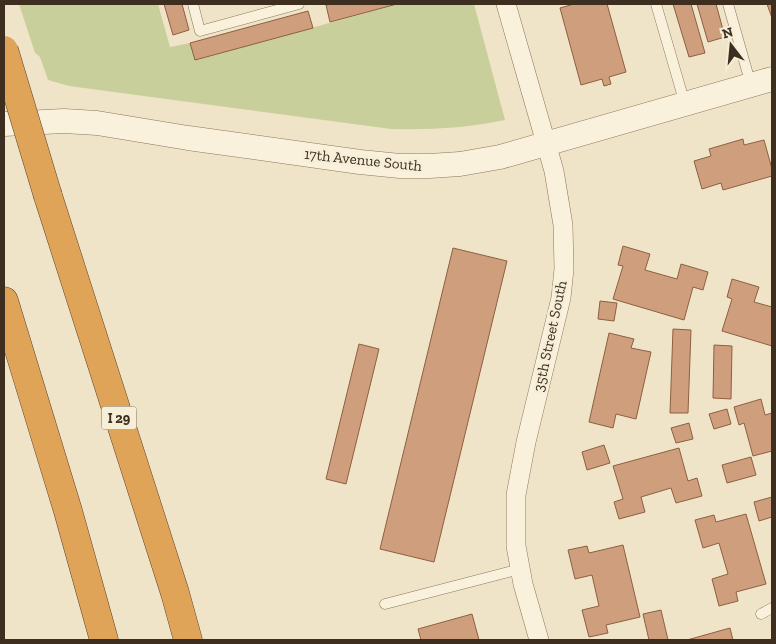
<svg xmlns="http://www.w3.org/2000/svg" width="776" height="644" viewBox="0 0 776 644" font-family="'Zilla Slab',serif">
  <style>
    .green { fill: #c9cf9b }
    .building { fill: #cf9f7d; stroke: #8d5f41 }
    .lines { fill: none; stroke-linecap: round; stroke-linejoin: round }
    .service-casing { stroke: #8d765c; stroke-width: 11 }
    .minor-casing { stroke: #8d765c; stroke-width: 20 }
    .tertiary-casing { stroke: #8d765c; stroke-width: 25 }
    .motorway-casing { stroke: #5b4430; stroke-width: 29 }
    .service { stroke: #faf1dc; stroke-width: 10 }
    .minor { stroke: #faf1dc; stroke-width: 19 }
    .tertiary { stroke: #faf1dc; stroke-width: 24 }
    .motorway { stroke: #e0a458; stroke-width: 28 }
    .motorway-bridge-casing { stroke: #5b4430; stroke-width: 29; stroke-linecap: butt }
    .motorway-bridge { stroke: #e0a458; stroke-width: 28 }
    .labels { text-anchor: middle; stroke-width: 5; stroke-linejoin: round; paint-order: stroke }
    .shield { fill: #f7eed8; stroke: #756857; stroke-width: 1 }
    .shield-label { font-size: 14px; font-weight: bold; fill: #3d2e20 }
    .street-label { font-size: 15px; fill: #3d2e20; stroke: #f7eed8 }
  </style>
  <rect width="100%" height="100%" fill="#f0e4c8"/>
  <path class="green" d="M19 4H158L170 47 190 43 195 60 398 4H474L505 120C467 128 430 130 391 129L69 86 48 80 40 57 35 53Z"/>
  <g class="building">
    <polygon points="164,4 182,4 189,30 173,35"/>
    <polygon points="332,4 397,4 330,22 326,5"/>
    <polygon points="574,4 607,4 626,72 609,77 611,84 604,86 602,79 581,85 560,8"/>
    <polygon points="673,4 691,4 705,53 689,57"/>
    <polygon points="697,4 716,4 725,37 708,42"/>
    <polygon points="767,4 772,4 772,18"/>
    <polygon points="308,11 313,28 195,60 190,43"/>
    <polygon points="743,139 744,145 764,140 772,169 772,176 723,190 721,183 702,189 694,161 711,156 709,149"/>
    <polygon points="623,246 650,254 645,270 677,279 681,264 708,272 703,290 693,287 684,320 613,299 623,266 618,265"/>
    <polygon points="453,248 507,261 434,562 380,549"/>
    <polygon points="732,279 759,287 754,302 772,307 772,346 722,331 732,299 727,297"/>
    <polygon points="600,301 617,303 614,321 598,319"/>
    <polygon points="673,329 691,330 688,413 670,413"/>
    <polygon points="609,333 634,339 631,348 651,352 636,419 616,414 613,428 589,422"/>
    <polygon points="359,344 379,349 346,484 326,479"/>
    <polygon points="714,345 732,346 731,399 713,398"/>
    <polygon points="761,399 765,415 772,413 772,451 753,456 744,423 739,425 734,407"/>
    <polygon points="727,409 731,424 714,429 709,414"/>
    <polygon points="689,423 693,439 676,443 671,428"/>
    <polygon points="604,445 610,463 587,470 582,452"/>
    <polygon points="679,448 688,481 697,478 702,496 676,503 671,488 641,497 645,512 619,519 614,502 623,499 613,466"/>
    <polygon points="751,457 756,475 727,483 722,465"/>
    <polygon points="772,497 772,517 759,521 754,502"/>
    <polygon points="746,514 766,584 736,592 738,601 719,606 712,579 728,574 719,543 703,548 695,520 714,515 716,522"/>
    <polygon points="623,545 640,617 606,625 608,633 589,637 582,610 599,606 592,575 575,579 568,550 587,546 589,553"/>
    <polygon points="661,610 668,640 649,640 643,614"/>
    <polygon points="472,614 479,640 421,640 418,629"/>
    <polygon points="730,628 733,640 687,640"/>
  </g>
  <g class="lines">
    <g class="service-casing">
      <g id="service">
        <polyline points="193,4 200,31 299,4"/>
        <polyline points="656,4 685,104"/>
        <polyline points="728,4 751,85"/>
        <polyline points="385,604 520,569"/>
        <polyline points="761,614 772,608"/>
      </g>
    </g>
    <g class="minor-casing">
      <polyline id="minor" points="506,4 554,171 563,225 564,269 561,298 526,442 516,495 516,546 523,584 539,640"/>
    </g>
    <g class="tertiary-casing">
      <polyline id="tertiary" points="4,124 64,121 97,123 188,138 360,162 400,166 429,166 460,164 500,157 772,79"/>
    </g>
    <g class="motorway-casing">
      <g id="motorway">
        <polyline points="48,196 175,593 188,640"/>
        <polyline points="4,301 68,511 104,640"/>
      </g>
    </g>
    <use href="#service" class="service"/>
    <use href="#minor" class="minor"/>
    <use href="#tertiary" class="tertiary"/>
    <use href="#motorway" class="motorway"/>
    <g class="motorway-bridge-casing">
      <polyline id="motorway-bridge" points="4,50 48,196"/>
    </g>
    <use href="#motorway-bridge" class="motorway-bridge"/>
  </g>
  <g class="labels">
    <rect class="shield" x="101.5" y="406.5" width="35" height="23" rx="4"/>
    <g class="shield-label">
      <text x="119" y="423">I 29</text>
    </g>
    <g class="street-label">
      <text transform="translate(363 160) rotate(6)" y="5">17th Avenue South</text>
      <text transform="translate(550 336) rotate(-78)" y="5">35th Street South</text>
    </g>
  </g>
  <rect width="776" height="644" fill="none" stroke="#3d2e20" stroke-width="10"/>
  <g transform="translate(731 45) rotate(344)" stroke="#f7eed8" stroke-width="4" paint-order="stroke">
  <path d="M0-4L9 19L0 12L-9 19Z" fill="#3d2e20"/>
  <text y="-8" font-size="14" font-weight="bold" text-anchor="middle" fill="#3d2e20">N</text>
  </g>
</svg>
